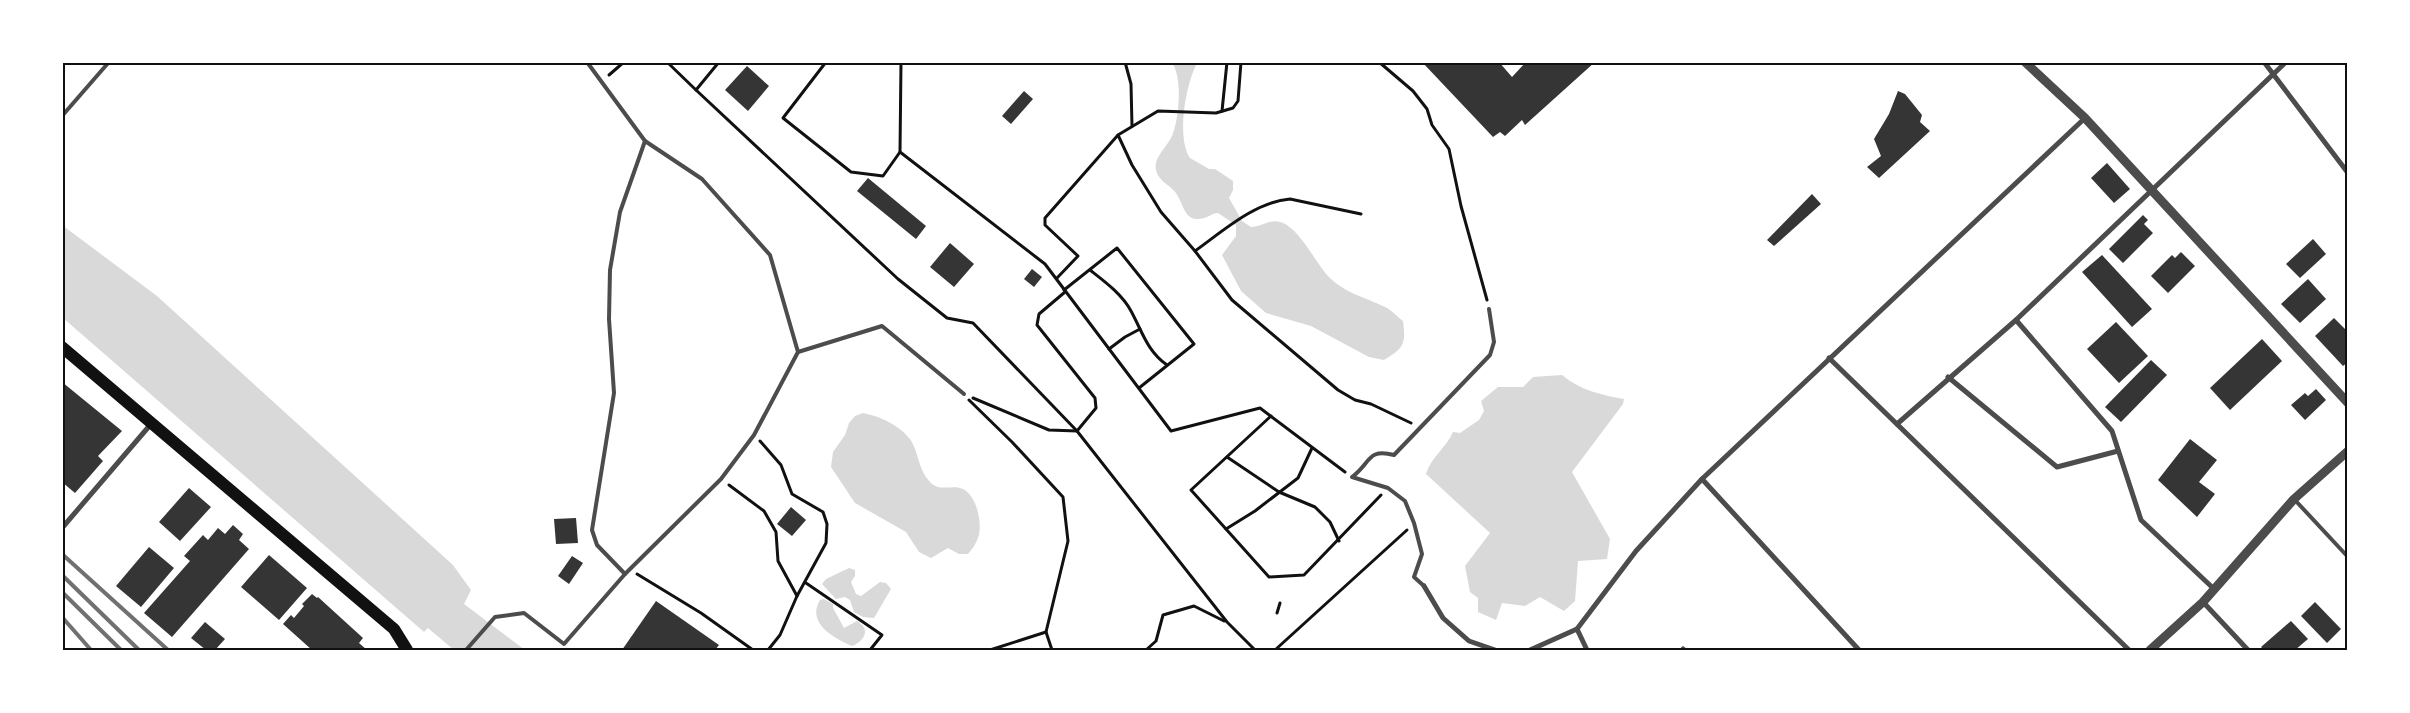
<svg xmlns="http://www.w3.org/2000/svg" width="2410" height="713" viewBox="0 0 2410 713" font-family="Spectral,serif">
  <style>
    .water { fill: #d9d9d9 }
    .building { fill: #353535 }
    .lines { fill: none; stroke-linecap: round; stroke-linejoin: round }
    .path { stroke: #111; stroke-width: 3 }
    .service { stroke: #4c4c4c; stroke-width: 4 }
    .minor { stroke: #4c4c4c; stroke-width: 5 }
    .tertiary { stroke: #4c4c4c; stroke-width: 9 }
    .primary { stroke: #111; stroke-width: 12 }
    .rail { stroke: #707070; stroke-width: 4 }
    .neatline { fill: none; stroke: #111; stroke-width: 2 }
  </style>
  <rect width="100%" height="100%" fill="#fff"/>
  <g class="water">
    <path d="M1172 63H1197C1186 84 1176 137 1190 158L1209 169H1215L1233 181V190L1229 198 1242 221 1251 227C1261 227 1270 219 1280 222 1299 227 1315 262 1328 276 1344 293 1365 297 1385 307 1392 310 1397 317 1403 321 1406 344 1404 348 1384 360L1369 357 1311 326 1266 313 1241 291 1222 255 1236 236V225L1218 213C1212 213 1209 217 1204 218 1184 224 1184 204 1176 193 1170 185 1158 181 1156 170 1153 158 1167 147 1172 136 1179 120 1183 77 1172 63Z"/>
    <polygon points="62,225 157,296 453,565 471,590 464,604 525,650 454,650 428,628 424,632 63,318"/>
    <path d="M1562 375C1580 390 1601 395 1624 399L1623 404 1572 472 1610 539 1607 559 1578 561 1575 601 1564 611 1540 597 1525 606 1502 603 1496 620 1478 612V598L1470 592 1465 566 1490 533 1426 474C1431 457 1446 448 1453 432L1460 433 1479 420 1484 411 1481 401 1498 387H1523L1533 377Z"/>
    <path d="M863 413C879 416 899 425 909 438 919 450 917 469 931 483 940 492 952 484 963 489 977 496 983 524 978 538 976 544 972 549 968 554H959L948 548 931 558 919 552 906 532 855 503 831 467 833 452 845 435 849 423 855 416Z"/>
    <polygon points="849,568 855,570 855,576 851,582 856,594 861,596 880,582 886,583 891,589 874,618 863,617 854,612 850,600 845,597 836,599 822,584 826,579"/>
    <path d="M824 599 833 604V608L844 628 857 621C871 629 865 641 852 646 834 638 806 623 820 600Z"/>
  </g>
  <g class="building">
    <polygon points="1422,62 1499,62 1512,77 1526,62 1595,62 1525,125 1522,120 1505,136 1500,132 1493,137"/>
    <polygon points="747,66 769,86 748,111 725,90"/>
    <polygon points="1024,91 1033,99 1011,124 1002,116"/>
    <polygon points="1898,91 1905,94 1922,115 1920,122 1930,131 1879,178 1867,167 1881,156 1874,139 1889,114"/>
    <polygon points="2107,163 2130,189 2114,203 2091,178"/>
    <polygon points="868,178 926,226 916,239 857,191"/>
    <polygon points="1812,194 1821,204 1774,246 1767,240"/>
    <polygon points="2143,215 2148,220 2144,224 2153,233 2123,263 2109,249"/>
    <polygon points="2313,239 2326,254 2300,278 2286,264"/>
    <polygon points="950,243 974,264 954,287 930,267"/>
    <polygon points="2181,252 2195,266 2168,293 2151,276 2172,255 2175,258"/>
    <polygon points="2102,255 2152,309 2132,327 2082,272"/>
    <polygon points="1032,269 1042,277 1034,287 1024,279"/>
    <polygon points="2308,279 2326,299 2300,323 2281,304"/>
    <polygon points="2334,318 2348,332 2348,362 2343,366 2315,336"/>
    <polygon points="2116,322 2148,356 2119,383 2087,349"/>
    <polygon points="2262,339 2282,361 2230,410 2210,388"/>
    <polygon points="2151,360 2167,375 2121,422 2105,407"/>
    <polygon points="62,382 122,431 98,456 103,461 75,493 62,482"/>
    <polygon points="2316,389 2326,400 2305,420 2291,405 2305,393 2308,396"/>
    <polygon points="2190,439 2217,460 2199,482 2215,494 2197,517 2158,480"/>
    <polygon points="189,488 211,507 180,541 159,522"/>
    <polygon points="791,507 806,520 792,536 777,524"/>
    <polygon points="576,518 578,543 556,544 554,519"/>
    <polygon points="233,525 243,534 239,540 249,549 172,637 144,613 190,561 184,556 203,535 208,540 218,528 225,534"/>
    <polygon points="149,547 174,568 141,607 116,586"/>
    <polygon points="269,555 307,588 279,620 241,587"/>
    <polygon points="572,556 583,563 569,584 558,576"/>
    <polygon points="312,594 317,598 318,597 363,638 359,643 367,650 312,650 283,624 291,615 294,618 304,606 302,604"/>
    <polygon points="656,601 719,645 715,650 622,650"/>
    <polygon points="2315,602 2341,629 2327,643 2301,616"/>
    <polygon points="2291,621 2308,639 2295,650 2264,650 2261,647"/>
    <polygon points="205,622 225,639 215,650 206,650 191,638"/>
  </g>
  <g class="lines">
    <g class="path">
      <polyline points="667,62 696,90 719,62"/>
      <polyline points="826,62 783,118 851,172 883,176 900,152"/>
      <polyline points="901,62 900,152 1045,264 1171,431 1260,408 1345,472"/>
      <polyline points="1125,62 1131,84 1132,126"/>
      <polyline points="1379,62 1413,91 1427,109 1432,125 1449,149 1461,206 1487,300"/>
      <polyline points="609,75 624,62"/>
      <polyline points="696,90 898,279 947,318 973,323 1077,431 1227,622 1255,650"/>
      <polyline points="1222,111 1227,62"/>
      <polyline points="1118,135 1158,111 1216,113 1233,108 1238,101 1241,62"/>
      <path d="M1195 251C1223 231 1255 202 1290 199L1361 214"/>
      <path d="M1090 270C1104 281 1122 294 1131 311 1142 331 1147 351 1167 365"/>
      <polyline points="1057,278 1078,256 1045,225 1045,218 1118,135 1132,165 1161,212 1195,251 1232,300 1338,390 1355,400 1371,404 1411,423"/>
      <polyline points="1064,290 1117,248 1194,344 1139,388"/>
      <polyline points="1109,349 1125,337 1140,329"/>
      <polyline points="973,398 1049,430 1077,431 1096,408 1095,398 1037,325 1039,314 1065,292"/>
      <polyline points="969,400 1012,442 1063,497 1068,541 1046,632 1052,650"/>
      <polyline points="1271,416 1191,490 1269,577 1304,575 1381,495"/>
      <polyline points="760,441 781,465 792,494 823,512 827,524 826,543 797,596 780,635 768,650"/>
      <polyline points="1227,457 1279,492 1315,507 1330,522 1339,541"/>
      <polyline points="729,485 764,511 776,532 778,561 797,596"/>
      <polyline points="1226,529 1255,511 1298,478 1312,448"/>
      <polyline points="637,574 701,613 753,650"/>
      <polyline points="806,583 882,635 870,650"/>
      <polyline points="1277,613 1280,603"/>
      <polyline points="990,650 1046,632"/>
      <polyline points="1146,650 1156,641 1163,615 1194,606 1224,621"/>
      <polyline points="1275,650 1407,530"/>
    </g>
    <g class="service">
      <polyline points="62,116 109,62"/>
      <polyline points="798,352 882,326 964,394"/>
      <polyline points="2294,499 2348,557"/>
      <polyline points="625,574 597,545 592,530 614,393 609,319 610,270 620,212 645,141"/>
      <path d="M1424 586 1414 577 1422 554 1414 523 1405 501 1388 488 1352 477C1371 463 1367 448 1394 455L1490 355 1494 342 1489 309"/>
      <polyline points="466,650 495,617 524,613 564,644 625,574 721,479 754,435 798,352 770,255 702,179 645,141 587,62"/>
    </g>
    <g class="minor">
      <polyline points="2264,62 2348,173"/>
      <polyline points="2016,320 2112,431 2141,520 2214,589"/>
      <polyline points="1829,358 2129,650"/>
      <polyline points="1948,377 2057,467 2118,451"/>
      <polyline points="1897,424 2016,320 2286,62"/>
      <polyline points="1702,479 1859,650"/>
      <polyline points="62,528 151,424"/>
      <polyline points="1424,586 1443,618 1469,641 1495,650"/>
      <polyline points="2203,602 2248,650"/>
      <polyline points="1577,629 1587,650"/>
      <polyline points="1683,649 1684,650"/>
      <polyline points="1530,650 1577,629 1636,551 1702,479 2085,118"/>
    </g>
    <g class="tertiary">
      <polyline points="2025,62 2085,118 2348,403"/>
      <polyline points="2150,650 2203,602 2294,499 2348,451"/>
    </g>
    <polyline class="primary" points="62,347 394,629 407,650"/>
    <g class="rail">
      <polyline points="62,554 168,650"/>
      <polyline points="62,575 139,650"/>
      <polyline points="62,592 121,650"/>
      <polyline points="62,617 91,650"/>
    </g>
  </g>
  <rect width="2410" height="713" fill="none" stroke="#ffffff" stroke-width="128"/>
  <rect x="64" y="64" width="2282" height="585" class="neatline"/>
</svg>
